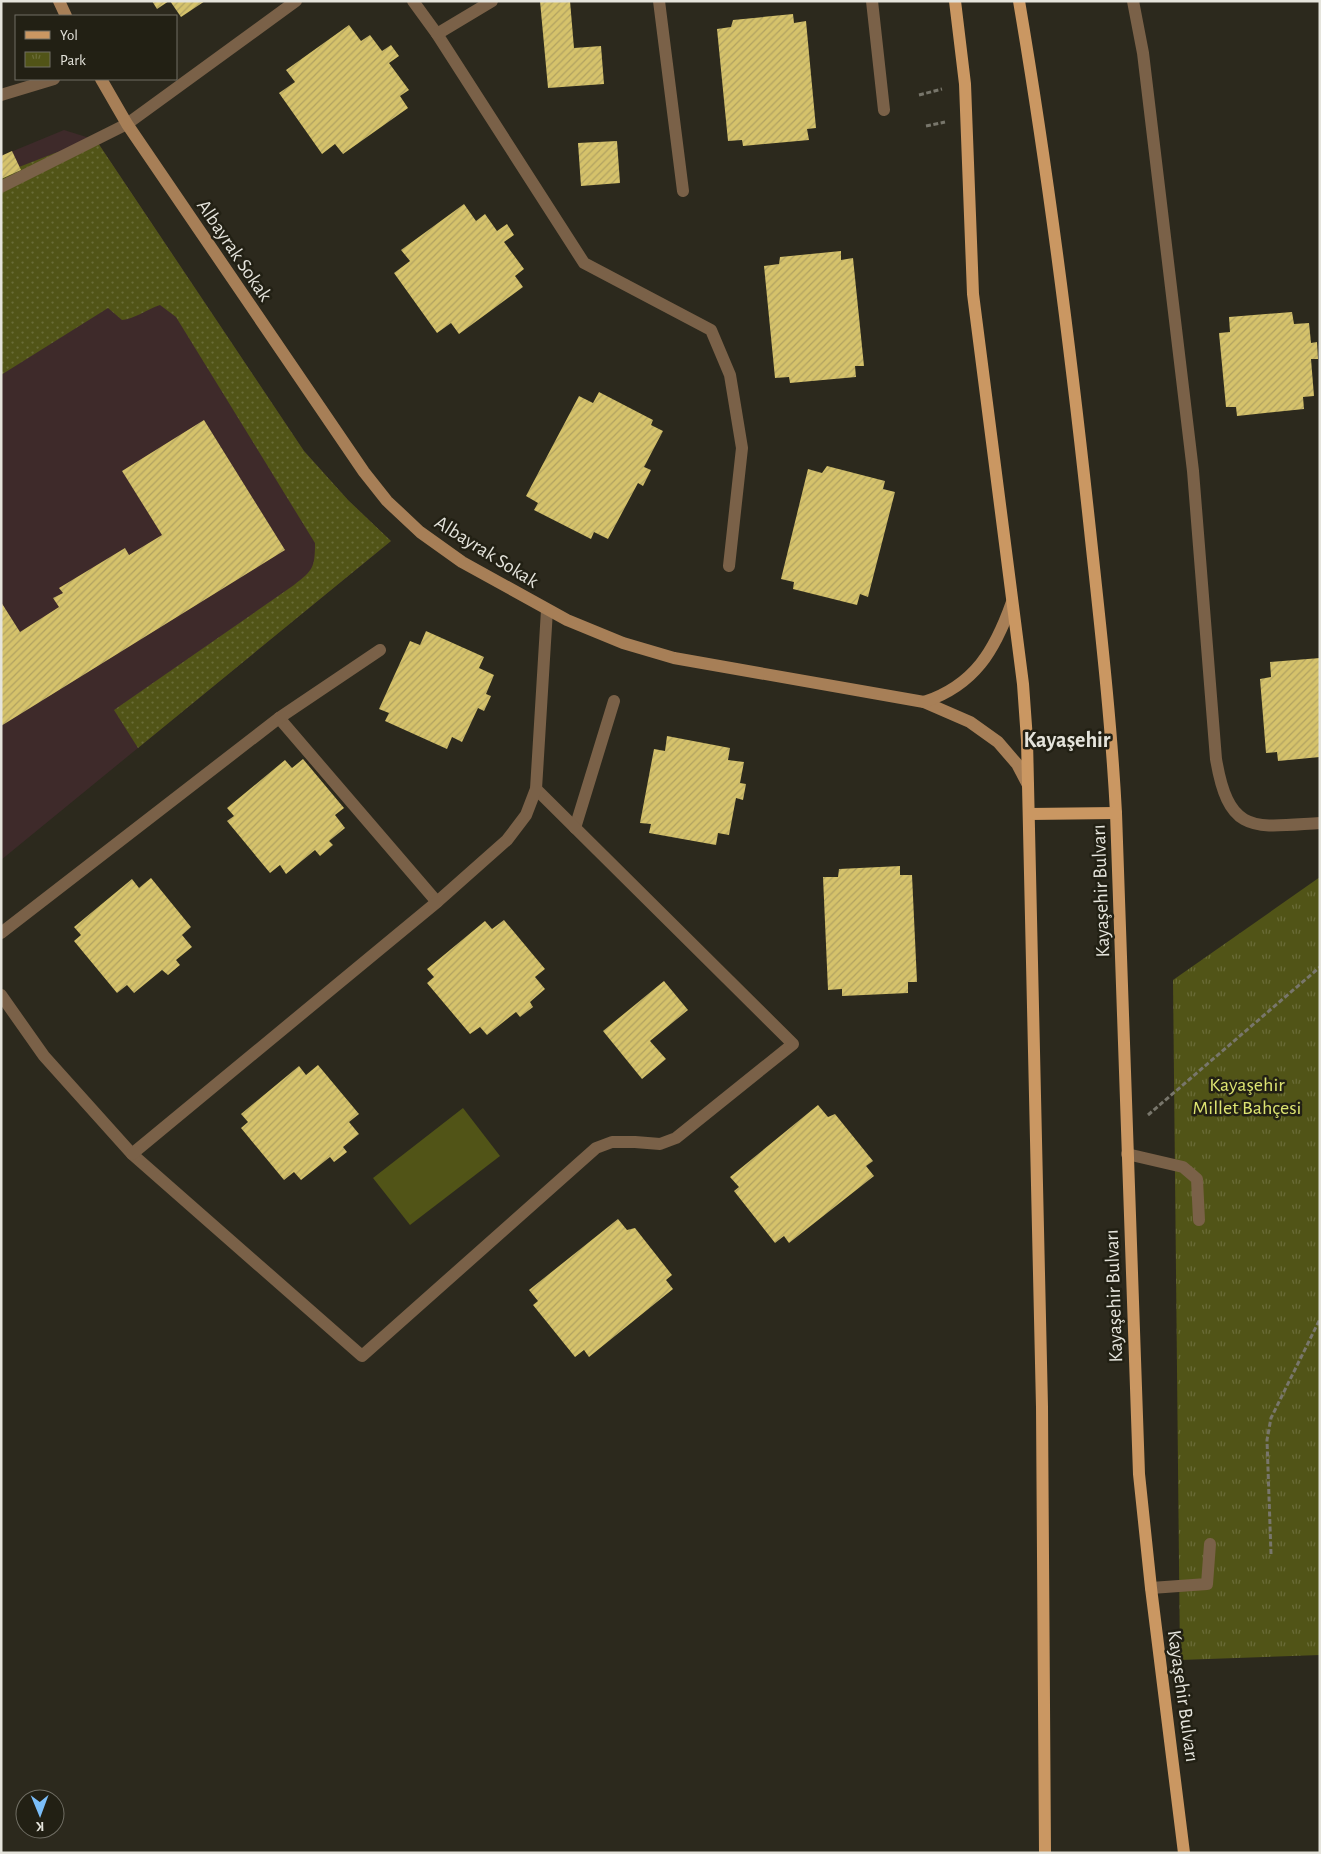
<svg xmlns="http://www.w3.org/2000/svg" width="1321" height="1854" viewBox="0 0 1321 1854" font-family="'Alegreya Sans',sans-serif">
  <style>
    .education { fill: #3e2a2a }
    .grass { fill: url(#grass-dots) }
    .park { fill: url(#park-tufts) }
    .pitch { fill: #515417 }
    .building { fill: url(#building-hatch) }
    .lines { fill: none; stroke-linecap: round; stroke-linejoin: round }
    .path { stroke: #78766b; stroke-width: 3; stroke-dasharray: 5 2.5; stroke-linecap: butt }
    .lane { stroke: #7a6148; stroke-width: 12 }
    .street { stroke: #7a6148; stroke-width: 12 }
    .secondary { stroke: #a77f57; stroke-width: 12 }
    .primary { stroke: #ca9762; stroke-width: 12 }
    .labels { text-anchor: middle; stroke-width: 5; stroke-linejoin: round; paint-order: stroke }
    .street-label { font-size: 20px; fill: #e5e4dc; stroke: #222014 }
    .park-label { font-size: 20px; fill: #dde471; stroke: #222014 }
    .quarter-label { font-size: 22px; font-weight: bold; fill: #e5e4dc; stroke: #222014 }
  </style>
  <defs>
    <pattern id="grass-dots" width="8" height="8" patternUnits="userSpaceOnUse" patternTransform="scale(1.25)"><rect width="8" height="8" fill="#515417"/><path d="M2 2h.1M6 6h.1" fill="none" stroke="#6a6c38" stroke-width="1.8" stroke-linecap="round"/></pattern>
    <pattern id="park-tufts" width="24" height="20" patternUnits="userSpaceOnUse" patternTransform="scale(1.25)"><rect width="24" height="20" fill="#515417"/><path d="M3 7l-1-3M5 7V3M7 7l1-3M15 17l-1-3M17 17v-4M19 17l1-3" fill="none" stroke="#6a6c38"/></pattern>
    <pattern id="building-hatch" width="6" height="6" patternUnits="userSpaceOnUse" patternTransform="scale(1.25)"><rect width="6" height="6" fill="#d5c26b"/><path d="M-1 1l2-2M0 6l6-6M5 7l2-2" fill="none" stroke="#b1a261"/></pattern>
  </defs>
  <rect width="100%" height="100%" fill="#2c291d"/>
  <polygon class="education" points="64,130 96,140 304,451 348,500 391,541 1,860 1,156"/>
  <path class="grass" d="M96 140 304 451 348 500 391 541 138 748 114 710 294 585C313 570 315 568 315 543L176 317 160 305C147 309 135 319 122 320L108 308 1 375V174L55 153Z"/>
  <polygon class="park" points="1320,877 1320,1655 1180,1660 1173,980"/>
  <polygon class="pitch" points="463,1108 500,1156 410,1225 373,1178"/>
  <g class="building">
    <polygon points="152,1 169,1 157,9"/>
    <polygon points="170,1 205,1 181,17"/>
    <polygon points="540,1 570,1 574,48 601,46 604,84 548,88"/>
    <polygon points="793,14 794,23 806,21 816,128 807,129 809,140 743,146 742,140 728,141 717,29 731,27 733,20"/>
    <polygon points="349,25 361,41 370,35 382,51 391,45 399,56 389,63 409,90 400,96 408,108 343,154 335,144 322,154 279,93 295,82 286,70"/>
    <polygon points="617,141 620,183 581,186 578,143"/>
    <polygon points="12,151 21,170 1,179 1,156"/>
    <polygon points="464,204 476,221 485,214 497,231 507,224 514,235 504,242 524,269 515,276 523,287 459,334 451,323 437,333 394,273 410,261 401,250"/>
    <polygon points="841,251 841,260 853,258 864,366 855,366 856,377 790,383 789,377 775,378 764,266 779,264 780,257"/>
    <polygon points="1292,312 1294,324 1309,323 1311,343 1317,342 1318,359 1311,359 1314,396 1303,397 1304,409 1237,416 1236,407 1226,407 1219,333 1230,332 1229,317"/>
    <polygon points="599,392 653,420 651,425 663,431 644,467 651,470 643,486 638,483 608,539 594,532 591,539 534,510 538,503 526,496 579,396 593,403"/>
    <polygon points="204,420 285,550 1,726 1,602 20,632 59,607 53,598 63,593 59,588 125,548 129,555 162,535 122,471"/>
    <polygon points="827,466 885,481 883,489 895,492 868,597 860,594 857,605 793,589 794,582 781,579 808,469 822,473"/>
    <polygon points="426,631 484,657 479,668 494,675 486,694 491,696 484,711 478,708 462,742 452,737 447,749 385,721 389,713 379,709 410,641 420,645"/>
    <polygon points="1320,658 1320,757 1278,761 1277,752 1266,753 1260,679 1271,677 1270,662"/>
    <polygon points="667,736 730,748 728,760 744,762 740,783 746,784 743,800 736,798 729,835 718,833 716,845 649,833 651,824 640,823 654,749 665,751"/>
    <polygon points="303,759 344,808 335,815 345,828 329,841 333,845 320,856 315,850 286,874 280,865 270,873 227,821 234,816 227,808 285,760 292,768"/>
    <polygon points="900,866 900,875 912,875 917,982 908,982 908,993 842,996 842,989 828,990 823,877 838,877 839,869"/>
    <polygon points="151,878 191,927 182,935 192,947 176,960 180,965 168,975 162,970 134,993 127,985 117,993 74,941 81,935 74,927 132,879 139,888"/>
    <polygon points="504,920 545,969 535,977 545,989 530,1002 533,1007 520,1017 516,1012 487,1035 480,1027 470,1034 427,983 434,977 427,969 485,921 492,929"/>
    <polygon points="664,981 688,1010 650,1041 666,1059 642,1079 603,1031"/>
    <polygon points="318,1065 359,1114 349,1122 359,1134 343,1147 347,1152 334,1162 330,1157 301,1180 294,1172 284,1180 241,1128 248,1122 241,1114 299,1066 306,1075"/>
    <polygon points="818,1105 828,1117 835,1114 873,1161 866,1166 874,1176 789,1243 784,1236 775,1243 734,1191 739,1187 730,1177"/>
    <polygon points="618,1219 627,1230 635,1228 672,1275 666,1280 673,1289 589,1357 584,1350 575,1357 533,1305 538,1301 529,1290"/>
  </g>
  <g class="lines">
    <g class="path">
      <polyline points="919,95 942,89"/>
      <polyline points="926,126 945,122"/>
      <polyline points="1148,1115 1320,967"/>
      <polyline points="1271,1554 1267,1440 1271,1418 1320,1319"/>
    </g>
    <g class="lane">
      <polyline points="413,1 437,34 584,263 711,330 730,375 742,448 729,566"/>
      <polyline points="659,1 683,191"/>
      <polyline points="872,1 884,110"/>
      <path d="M1133 1 1143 53 1193 471 1216 759C1229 836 1254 827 1320 823"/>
      <polyline points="437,34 492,1"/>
      <polyline points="1,187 127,124 296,1"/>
      <polyline points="279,718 437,902"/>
      <polyline points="575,828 614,701"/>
      <polyline points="1,933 279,718 380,650"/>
      <polyline points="1,995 44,1056 132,1154 362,1356 596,1148 612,1142 635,1142 660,1144 676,1138 793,1044 536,789"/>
      <polyline points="132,1154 437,902 507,840 526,815 536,789 547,610"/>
      <polyline points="1127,1154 1183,1167 1197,1179 1199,1220"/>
      <polyline points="1151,1588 1207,1584 1210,1544"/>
    </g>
    <polyline class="street" points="1,95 54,79"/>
    <g class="secondary">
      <polyline points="59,1 66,16"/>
      <polyline points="101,79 127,124 364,472 387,501 420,532 462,562 567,620 623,643 674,658 924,702 970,722 998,742 1017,764 1028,785"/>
      <path d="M924 702C975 685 995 650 1012 602"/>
    </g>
    <g class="primary">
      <polyline points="955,1 965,84 973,294 1023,684 1027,740 1042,1407 1045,1853"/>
      <path d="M1019 1C1049 177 1071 353 1090 530 1100 624 1111 718 1116 813L1139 1474 1151 1588 1184 1853"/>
      <polyline points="1029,814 1116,813"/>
    </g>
  </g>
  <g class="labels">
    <g class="street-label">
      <text transform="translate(235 250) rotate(56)" y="7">Albayrak Sokak</text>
      <text transform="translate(487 551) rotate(32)" y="7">Albayrak Sokak</text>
      <text transform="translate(1100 891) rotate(-92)" y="7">Kayaşehir Bulvarı</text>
      <text transform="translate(1113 1296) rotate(-92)" y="7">Kayaşehir Bulvarı</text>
      <text transform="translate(1184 1696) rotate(82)" y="7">Kayaşehir Bulvarı</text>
    </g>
    <g class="park-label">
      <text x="1247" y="1091">Kayaşehir<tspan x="1247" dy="23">Millet Bahçesi</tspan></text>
    </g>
    <g class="quarter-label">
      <text x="1067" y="747">Kayaşehir</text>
    </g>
  </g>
  <rect width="1321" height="1854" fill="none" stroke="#e5e4dc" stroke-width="5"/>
  <rect x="15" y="15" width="162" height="65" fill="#222014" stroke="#706e64"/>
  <rect x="25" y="31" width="25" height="8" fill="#ca9762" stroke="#706e64"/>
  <text x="60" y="40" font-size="15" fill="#e5e4dc">Yol</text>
  <rect x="25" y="52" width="25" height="15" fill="url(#park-tufts)" stroke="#706e64"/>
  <text x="60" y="65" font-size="15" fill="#e5e4dc">Park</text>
  <g transform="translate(40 1814) rotate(179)"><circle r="24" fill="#222014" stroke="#706e64"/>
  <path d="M0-4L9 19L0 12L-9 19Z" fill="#7bbef9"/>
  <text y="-8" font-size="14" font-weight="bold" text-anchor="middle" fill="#e5e4dc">K</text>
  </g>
</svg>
